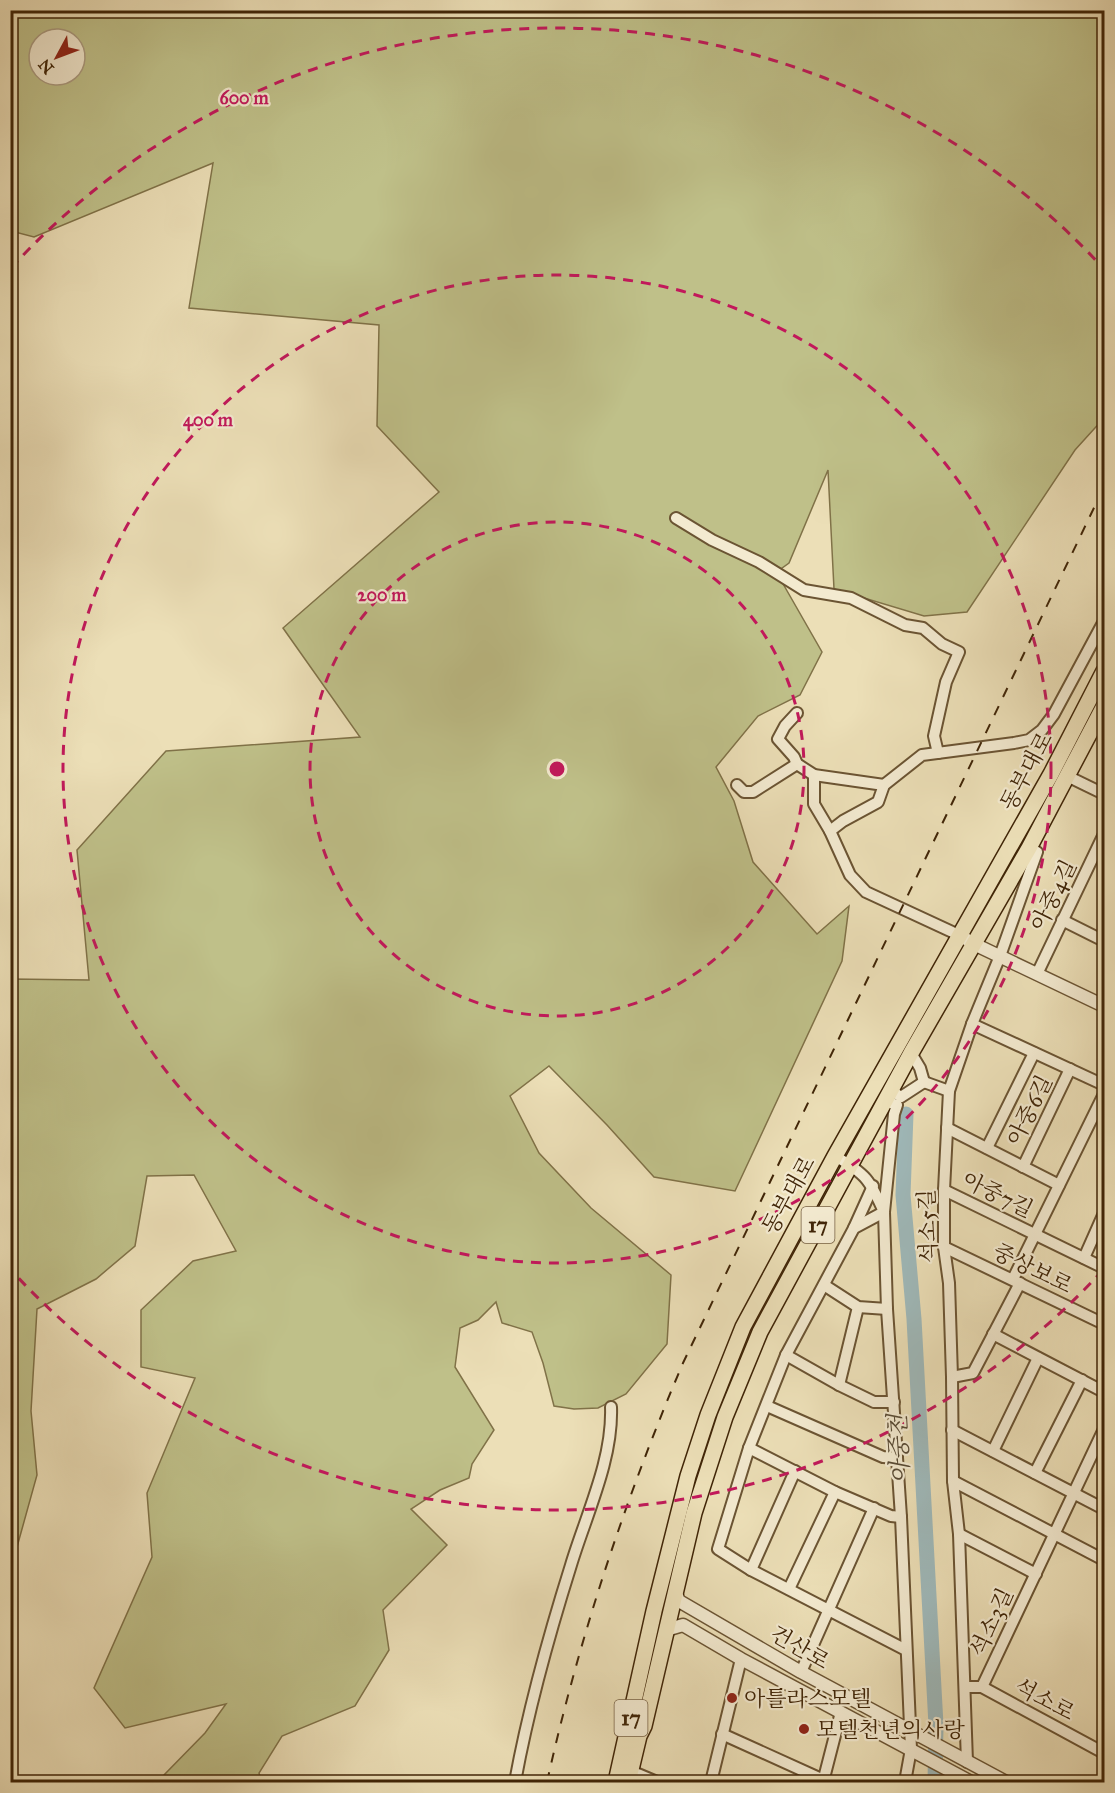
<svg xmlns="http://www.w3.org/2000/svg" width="1115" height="1793" viewBox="0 0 1115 1793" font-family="'IM FELL Great Primer','Noto Serif KR',serif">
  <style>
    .green { fill: #bfc089; stroke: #807248; stroke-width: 1.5; fill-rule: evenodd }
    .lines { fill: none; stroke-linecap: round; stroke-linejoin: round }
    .river { stroke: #9fb9ba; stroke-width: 15 }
    .minor-casing { stroke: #6b5433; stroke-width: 14 }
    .tertiary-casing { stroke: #6b5433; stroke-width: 15 }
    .primary-casing { stroke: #402507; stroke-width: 18 }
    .minor { stroke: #f3ead0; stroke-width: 10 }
    .tertiary { stroke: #f3ead0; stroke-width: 12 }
    .primary { stroke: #ecdfb7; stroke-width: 15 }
    .rail { stroke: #402507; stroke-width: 2; stroke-dasharray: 10 10; stroke-linecap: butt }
    .ring { fill: none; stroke: #c2185b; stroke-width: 3; stroke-dasharray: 10 8 }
    .poi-dot { fill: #8f2418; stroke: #f3ead0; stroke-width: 2 }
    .labels { text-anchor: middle; stroke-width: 4.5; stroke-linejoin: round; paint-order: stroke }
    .shield { fill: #f3ead0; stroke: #766043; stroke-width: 1.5 }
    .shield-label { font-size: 21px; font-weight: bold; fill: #402507 }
    .street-label { font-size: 22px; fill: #402507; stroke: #f3ead0 }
    .poi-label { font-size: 22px; fill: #402507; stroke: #f3ead0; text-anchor: start }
    .water-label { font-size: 24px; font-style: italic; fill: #584a34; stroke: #f3ead0 }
    .centre { fill: #c2185b; stroke: #f3ead0; stroke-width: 3 }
    .ring-label { font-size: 18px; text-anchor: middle; font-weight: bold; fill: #c2185b; stroke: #f3ead0; stroke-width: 4.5; stroke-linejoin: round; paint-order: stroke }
  </style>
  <rect width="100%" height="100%" fill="#ecdfb7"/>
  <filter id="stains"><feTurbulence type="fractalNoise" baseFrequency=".00333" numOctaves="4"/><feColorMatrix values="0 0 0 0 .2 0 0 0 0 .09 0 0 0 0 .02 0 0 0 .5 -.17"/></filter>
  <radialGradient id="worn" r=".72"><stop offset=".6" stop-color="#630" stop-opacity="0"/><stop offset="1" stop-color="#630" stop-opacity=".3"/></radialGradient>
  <path class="green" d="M11 11H1104V418L1075 450 967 612 924 616 834 589 828 470 789 563 778 571 782 582 822 652 800 695 758 716 716 767 734 801 753 862 817 934 849 906 842 961 735 1191 654 1177 607 1125 549 1066 510 1096 539 1153 591 1208 671 1275 667 1344 626 1394 598 1408 574 1409 554 1406 543 1363 532 1332 502 1323 496 1302 478 1320 460 1328 455 1367 494 1430 472 1464 469 1478 440 1490 411 1509 447 1545 383 1610 389 1650 355 1706 282 1736 259 1773 262 1782H160L164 1775 205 1733 226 1704 125 1728 94 1688 152 1557 147 1493 195 1378 141 1367V1310L193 1261 236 1251 194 1175 147 1176 135 1246 96 1279 37 1309 31 1411 37 1475 17 1547 11 1577V979L89 980 77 850 166 751 360 737 283 628 439 492 377 426 379 325 189 308 213 163 34 237 11 231ZM39 39H75V75H39Z"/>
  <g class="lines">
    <polyline class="river" points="906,1114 903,1195 914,1319 936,1725 935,1782"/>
    <g class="minor-casing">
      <g id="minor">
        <polyline points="676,518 712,540 759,562 804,590 851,598 905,625 923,628 942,644 959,652 946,682 934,736 938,753"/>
        <polyline points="797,713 785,726 778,739 794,757 797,764 814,775 884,785"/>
        <polyline points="814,775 814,804 830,831"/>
        <polyline points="1067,776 1104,794"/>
        <polyline points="737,785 744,792 753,792 797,764"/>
        <polyline points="1062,920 1104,941"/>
        <polyline points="961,936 866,892 850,875 830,831 843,821 878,802 884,785 922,755 1014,743 1029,740 1042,730 1054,714 1104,621"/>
        <polyline points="1037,974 1104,834"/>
        <polyline points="972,1024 1104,1085"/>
        <polyline points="911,1053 920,1068 924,1082"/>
        <polyline points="924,1082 949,1091"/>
        <polyline points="891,1090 901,1097 924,1082"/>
        <polyline points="885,1101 897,1105 894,1114 884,1212 887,1309 901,1517 911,1749 905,1782"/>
        <polyline points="947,1128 1059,1185"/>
        <polyline points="987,1148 1034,1053"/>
        <path d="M835 1156C866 1174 870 1180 884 1212L854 1228 786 1355 749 1448 718 1549 751 1570 906 1650"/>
        <polyline points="1023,1167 1070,1069"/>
        <polyline points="944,1190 1104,1268"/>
        <polyline points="854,1228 873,1186"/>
        <polyline points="944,1247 1104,1324"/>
        <polyline points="1084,1258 1104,1213"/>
        <polyline points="1013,1279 1104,1094"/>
        <polyline points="824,1285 858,1307 887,1309"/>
        <polyline points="993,1334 1104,1392"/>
        <polyline points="786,1355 839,1385 874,1402 894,1402"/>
        <polyline points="952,1377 973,1373 1020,1283"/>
        <polyline points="839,1385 858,1307"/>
        <polyline points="767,1406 883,1457 897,1458"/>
        <polyline points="952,1430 1104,1509"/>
        <polyline points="749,1448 835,1492 891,1516 901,1517"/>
        <polyline points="993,1451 1038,1358"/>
        <polyline points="1035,1473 1082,1380"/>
        <polyline points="953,1481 1104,1560"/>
        <polyline points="959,1534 1036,1574"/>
        <polyline points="751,1570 795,1471"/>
        <polyline points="789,1589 835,1492"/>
        <polyline points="801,1672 874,1508"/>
        <polyline points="965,1687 982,1687 1104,1753"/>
        <polyline points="982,1687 1104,1429"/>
        <polyline points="722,1734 828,1782"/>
        <polyline points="967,1762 959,1534 953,1481 952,1377 949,1283 944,1247 944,1190 949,1091 972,1024 1000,956 1037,852 1029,848"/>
        <polyline points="638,1774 657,1782"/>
        <path d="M515 1782C528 1711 549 1635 571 1565 586 1515 613 1460 611 1407"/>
        <polyline points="711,1782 741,1659"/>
        <polyline points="823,1782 841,1712"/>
      </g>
    </g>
    <g class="tertiary-casing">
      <g id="tertiary">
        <polyline points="961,936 974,944 1104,1006"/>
        <polyline points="675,1591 679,1601 801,1672 1006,1782"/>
        <polyline points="666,1630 683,1625 741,1659 971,1782"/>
      </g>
    </g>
    <g class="primary-casing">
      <g id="primary">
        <polyline points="616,1782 654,1611 688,1476 708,1415 743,1327 835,1156 1051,774 1104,671"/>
        <polyline points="628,1782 639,1736 644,1726 694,1513 725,1417 760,1332 911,1053 1029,848 1104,706"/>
      </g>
    </g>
    <use href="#minor" class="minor"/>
    <use href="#tertiary" class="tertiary"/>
    <use href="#primary" class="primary"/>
    <path class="rail" d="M547 1782C579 1638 625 1499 683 1363L1104 487"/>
  </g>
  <g class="ring">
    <circle cx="557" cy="769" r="247"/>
    <circle cx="557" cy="769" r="494"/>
    <path d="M1103 1270A741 741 0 0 1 11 1270M11 268A741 741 0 0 1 1103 268"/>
  </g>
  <g class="poi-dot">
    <circle cx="732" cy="1698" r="6"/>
    <circle cx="804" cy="1729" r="6"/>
  </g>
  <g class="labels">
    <g class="shield">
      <rect x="801.5" y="1207" width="33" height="36" rx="4.5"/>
      <rect x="614.5" y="1700" width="33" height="36" rx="4.5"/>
    </g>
    <g class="shield-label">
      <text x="818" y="1232">17</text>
      <text x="631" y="1725">17</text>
    </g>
    <g class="street-label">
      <text transform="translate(1026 771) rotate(-62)" y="8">동부대로</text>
      <text transform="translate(1053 895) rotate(-64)" y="8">아중4길</text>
      <text transform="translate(1029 1110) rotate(-64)" y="8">아중6길</text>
      <text transform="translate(998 1194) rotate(26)" y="8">아중7길</text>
      <text transform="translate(788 1195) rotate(-61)" y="8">동부대로</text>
      <text transform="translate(927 1226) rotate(-92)" y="8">석소5길</text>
      <text transform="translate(1033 1268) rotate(26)" y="8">중상보로</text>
      <text transform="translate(991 1622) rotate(-65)" y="8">석소3길</text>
      <text transform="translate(800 1647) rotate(30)" y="8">건산로</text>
      <text transform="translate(1045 1699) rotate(28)" y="8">석소로</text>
    </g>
    <g class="poi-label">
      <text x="744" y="1706">아틀라스모텔</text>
      <text x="816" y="1737">모텔천년의사랑</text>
    </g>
    <g class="water-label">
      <text transform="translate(899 1449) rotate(-93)" y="8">아중천</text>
    </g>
  </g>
  <circle cx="557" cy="769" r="9" class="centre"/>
  <g class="ring-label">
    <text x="244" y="104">600 m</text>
    <text x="208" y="426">400 m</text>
    <text x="382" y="601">200 m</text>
  </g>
  <rect width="1115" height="1793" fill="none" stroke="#ecdfb7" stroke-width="36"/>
  <rect x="12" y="12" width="1091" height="1769" fill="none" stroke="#402507" stroke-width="3"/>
  <rect x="18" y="18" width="1079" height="1757" fill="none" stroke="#402507" stroke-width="1.5"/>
  <g transform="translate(57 57) rotate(229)"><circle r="28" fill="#f3ead0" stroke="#ab9b80" stroke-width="1.5"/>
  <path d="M0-4.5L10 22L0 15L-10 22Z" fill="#8f2418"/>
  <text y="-9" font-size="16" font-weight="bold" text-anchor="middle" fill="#402507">N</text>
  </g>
  <rect width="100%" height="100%" filter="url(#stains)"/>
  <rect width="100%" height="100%" fill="url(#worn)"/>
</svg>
